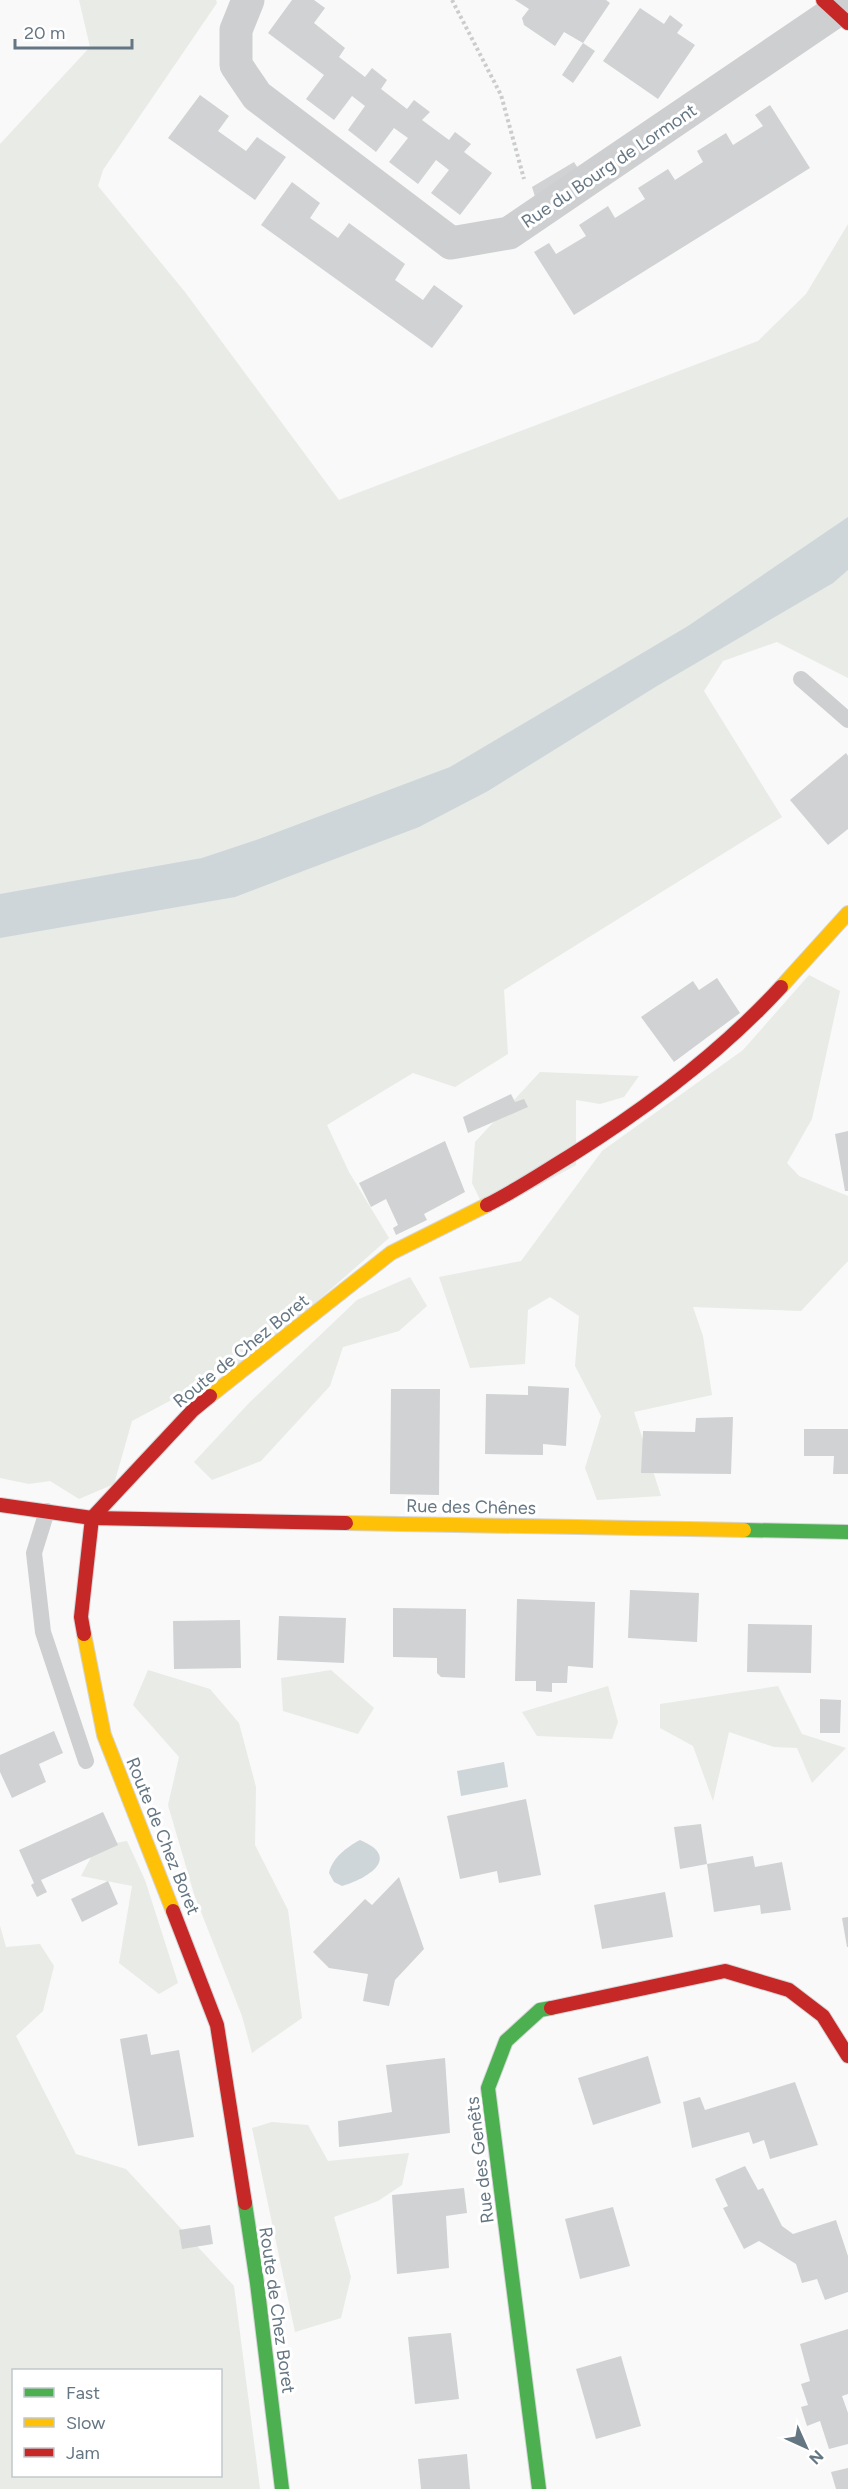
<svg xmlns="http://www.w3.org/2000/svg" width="848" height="2489" viewBox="0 0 848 2489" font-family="Figtree,sans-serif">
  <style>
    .green { fill: #e8ebe6; fill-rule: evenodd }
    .water { fill: #ced6d9 }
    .building { fill: #d0d2d3 }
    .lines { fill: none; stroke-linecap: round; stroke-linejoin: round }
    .fast-casing { stroke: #d5d6d7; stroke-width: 16 }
    .slow-casing { stroke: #d5d6d7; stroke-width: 16 }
    .jam-casing { stroke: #d5d6d7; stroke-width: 16 }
    .path { stroke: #cbcccd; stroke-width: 4; stroke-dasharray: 3 3; stroke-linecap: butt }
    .lane { stroke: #cecfd0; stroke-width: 16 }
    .street { stroke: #cecfd0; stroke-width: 33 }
    .fast { stroke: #4caf50; stroke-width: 14 }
    .slow { stroke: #ffc107; stroke-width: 14 }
    .jam { stroke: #c62828; stroke-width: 14 }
    .labels { text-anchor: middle; stroke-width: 6; stroke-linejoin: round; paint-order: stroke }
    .street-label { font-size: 18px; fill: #657683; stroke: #fff }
  </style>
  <rect width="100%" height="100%" fill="#f9f9f9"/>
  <g class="green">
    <polygon points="79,0 216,0 217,3 103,170 98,186 185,292 339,500 758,341 806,294 848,224 848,678 777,642 723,661 704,691 782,817 504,990 508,1054 455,1087 413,1073 327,1125 349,1172 389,1238 256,1355 132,1421 114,1484 79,1499 50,1481 29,1484 0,1478 0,144 90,47"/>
    <polygon points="809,975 840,991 812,1119 787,1163 799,1176 848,1196 848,1261 801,1311 693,1307 703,1336 712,1395 634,1412 661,1496 597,1500 585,1468 601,1416 575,1366 579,1316 550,1297 528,1310 525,1364 470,1368 439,1277 521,1261 602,1151 743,1050"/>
    <polygon points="540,1072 639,1076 624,1097 600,1104 576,1100 576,1165 487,1214 472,1183 475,1142"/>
    <polygon points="410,1277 427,1306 399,1331 343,1347 330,1386 261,1461 212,1480 194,1462 249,1403 357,1300"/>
    <polygon points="148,1670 210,1689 239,1723 256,1787 255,1845 288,1910 302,2018 252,2053 242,2016 194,1894 168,1805 179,1757 133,1705"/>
    <polygon points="331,1670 374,1708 358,1734 283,1711 281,1678"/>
    <polygon points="608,1686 618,1722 612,1739 537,1736 522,1712"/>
    <polygon points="778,1686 802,1734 846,1748 812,1783 797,1748 774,1747 729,1732 713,1801 693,1746 660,1728 660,1704"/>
    <polygon points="127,1841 145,1880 178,1983 159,1994 119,1963 132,1886 81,1876 97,1846"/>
    <path d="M0 1926 6 1947 40 1944 54 1966 43 2011 16 2036 76 2154 126 2169 234 2286 260 2489H0ZM14 2370H220V2476H14Z"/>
    <polygon points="272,2122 308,2125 328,2161 409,2153 402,2185 378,2201 334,2217 351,2277 341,2318 295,2332 252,2128"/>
  </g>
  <g class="water">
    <polygon points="848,517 848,570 833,583 657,686 488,791 419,827 235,897 0,938 0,894 202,858 259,839 450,767 688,626"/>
    <polygon points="504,1762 508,1787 461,1796 457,1771"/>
    <path d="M360 1840C403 1858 366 1879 342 1886L334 1882 329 1873C332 1858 347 1847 360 1840Z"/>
  </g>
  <g class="building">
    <polygon points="292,0 314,0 325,8 314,23 345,48 339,57 365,77 372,68 387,80 381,89 407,109 414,100 430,112 422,120 449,140 455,132 471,144 464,152 492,173 460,215 431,193 449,170 436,160 418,184 389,162 408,138 394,128 376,152 348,130 365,106 352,96 334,120 306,99 324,75 268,33"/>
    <polygon points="515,0 606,0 610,3 583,43 564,32 555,46 524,25 522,18 529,9"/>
    <polygon points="640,8 664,24 670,15 683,25 677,33 695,45 658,99 603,61"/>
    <polygon points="583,43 595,51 573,83 562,75"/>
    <polygon points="200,95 229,116 218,131 246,151 257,137 286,157 255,200 168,138"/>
    <polygon points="770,105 810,168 574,315 534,252 549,243 556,254 586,236 579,225 608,206 615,218 645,199 638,188 668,169 675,180 703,162 697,151 726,133 733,145 763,126 755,115"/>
    <polygon points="574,162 581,173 536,200 532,187"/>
    <polygon points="292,182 320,203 310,218 338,238 349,223 405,264 395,280 423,300 434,285 463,306 432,348 261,225"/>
    <polygon points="846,753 848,756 848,829 828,845 790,800"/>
    <polygon points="717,978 740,1013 674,1062 641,1017 693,981 699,990"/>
    <polygon points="511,1094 515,1102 524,1099 528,1107 468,1133 463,1117"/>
    <polygon points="848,1131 848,1191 845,1191 835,1134"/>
    <polygon points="445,1141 465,1192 424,1214 427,1220 396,1235 393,1228 398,1225 386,1199 371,1207 359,1183"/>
    <polygon points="528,1386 569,1388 566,1446 543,1444 543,1455 485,1454 486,1394 528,1395"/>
    <polygon points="391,1389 440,1389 439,1495 390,1494"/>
    <polygon points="733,1417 731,1474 641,1473 643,1431 695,1432 696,1418"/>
    <polygon points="804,1429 848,1429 848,1474 833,1474 834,1456 804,1456"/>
    <polygon points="630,1590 699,1593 697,1642 628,1638"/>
    <polygon points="517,1599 595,1602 593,1668 568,1666 567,1683 552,1683 552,1692 536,1691 536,1681 515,1681"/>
    <polygon points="393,1608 466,1609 465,1678 441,1677 437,1673 437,1658 393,1657"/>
    <polygon points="279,1616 346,1618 344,1663 277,1660"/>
    <polygon points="240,1620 241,1668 174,1669 173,1621"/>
    <polygon points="748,1624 812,1625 811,1673 747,1672"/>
    <polygon points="820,1699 841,1700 840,1733 820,1733"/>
    <polygon points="54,1731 63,1753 39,1764 46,1782 12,1798 0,1772 0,1755"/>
    <polygon points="526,1799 541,1875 499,1883 497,1871 460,1879 447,1816"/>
    <polygon points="103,1812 118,1845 41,1880 47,1892 37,1897 31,1885 34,1883 19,1850"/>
    <polygon points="701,1824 707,1864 753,1856 755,1867 782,1862 791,1910 761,1914 760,1905 714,1912 707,1864 680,1869 674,1827"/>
    <polygon points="399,1877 424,1949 395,1980 389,2006 363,2001 368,1974 329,1968 313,1952 365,1899 372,1905"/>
    <polygon points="108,1881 118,1904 82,1922 71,1899"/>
    <polygon points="665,1892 673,1937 602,1949 594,1905"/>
    <polygon points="848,1917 848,1947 847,1947 842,1918"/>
    <polygon points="147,2034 151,2055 179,2050 194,2137 138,2146 120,2039"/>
    <polygon points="648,2056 661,2103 593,2125 578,2078"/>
    <polygon points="445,2058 450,2133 339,2147 338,2121 392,2112 386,2065"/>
    <polygon points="795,2082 818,2145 770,2159 764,2140 753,2144 749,2132 692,2148 683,2102 700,2097 705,2110"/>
    <polygon points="745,2166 758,2190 763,2188 782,2226 793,2234 836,2220 848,2256 848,2292 825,2300 817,2279 802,2283 796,2264 759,2241 744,2249 723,2208 728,2206 715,2179"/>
    <polygon points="464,2188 467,2213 446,2216 449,2268 397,2274 392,2195"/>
    <polygon points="613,2207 630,2266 580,2279 565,2219"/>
    <polygon points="210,2225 213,2244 182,2249 179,2230"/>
    <polygon points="848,2329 848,2394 842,2396 848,2413 848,2444 829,2449 820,2421 807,2426 801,2407 808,2405 801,2384 810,2381 800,2344"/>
    <polygon points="451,2333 459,2399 415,2404 408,2337"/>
    <polygon points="621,2356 641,2426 596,2439 576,2369"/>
    <polygon points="467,2454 470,2489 421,2489 418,2459"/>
    <polygon points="848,2468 848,2489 836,2489 831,2472"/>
  </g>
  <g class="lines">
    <g class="fast-casing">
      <g id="fast">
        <polyline points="744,1530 848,1532"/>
        <polyline points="245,2203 257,2283 282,2489"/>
        <polyline points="539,2489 488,2088 506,2041 540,2010 551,2008"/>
      </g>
    </g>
    <g class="slow-casing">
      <g id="slow">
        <polyline points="781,987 848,913"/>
        <polyline points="210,1396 391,1253 487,1205"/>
        <polyline points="346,1523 744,1530"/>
        <polyline points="84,1634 104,1735 173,1911"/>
      </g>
    </g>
    <g class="jam-casing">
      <g id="jam">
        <polyline points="823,0 848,23"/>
        <path d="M487 1205C515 1191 542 1173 570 1156 647 1108 719 1054 781 987"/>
        <polyline points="0,1505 92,1518 346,1523"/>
        <polyline points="84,1634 81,1617 92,1518 193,1410 210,1396"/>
        <polyline points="173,1911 217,2025 245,2203"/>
        <polyline points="551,2008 725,1971 789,1990 823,2016 848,2056"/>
      </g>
    </g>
    <polyline class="path" points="452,0 501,95 524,179"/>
    <g class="lane">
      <polyline points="801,679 848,720"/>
      <polyline points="47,1511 34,1553 43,1632 86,1761"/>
    </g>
    <polyline class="street" points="248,0 236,30 236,65 257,96 451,243 509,233 836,11"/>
    <use href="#fast" class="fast"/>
    <use href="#slow" class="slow"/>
    <use href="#jam" class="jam"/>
  </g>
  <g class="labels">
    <g class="street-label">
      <text transform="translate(609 166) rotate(-34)" y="6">Rue du Bourg de Lormont</text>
      <text transform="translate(241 1351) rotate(-39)" y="6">Route de Chez Boret</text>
      <text transform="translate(471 1507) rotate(1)" y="6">Rue des Chênes</text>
      <text transform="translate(163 1836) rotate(68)" y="6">Route de Chez Boret</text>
      <text transform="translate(480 2160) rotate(-97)" y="6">Rue des Genêts</text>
      <text transform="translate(277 2310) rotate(82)" y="6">Route de Chez Boret</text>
    </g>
  </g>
  <rect x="12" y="2369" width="210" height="108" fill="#ffffff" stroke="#c1c8cd" stroke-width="1.5"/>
  <rect x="24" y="2388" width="30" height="9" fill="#4caf50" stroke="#c1c8cd" stroke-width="1.5"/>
  <text x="66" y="2399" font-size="18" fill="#657683">Fast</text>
  <rect x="24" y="2418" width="30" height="9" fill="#ffc107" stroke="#c1c8cd" stroke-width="1.5"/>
  <text x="66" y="2429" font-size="18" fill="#657683">Slow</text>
  <rect x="24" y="2448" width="30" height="9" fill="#c62828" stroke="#c1c8cd" stroke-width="1.5"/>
  <text x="66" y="2459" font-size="18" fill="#657683">Jam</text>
  <g transform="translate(806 2447) rotate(135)" stroke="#ffffff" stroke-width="4.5" paint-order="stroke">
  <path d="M0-4.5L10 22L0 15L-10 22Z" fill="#657683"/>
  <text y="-9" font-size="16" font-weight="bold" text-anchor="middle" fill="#657683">N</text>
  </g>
  <path d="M15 39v9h117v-9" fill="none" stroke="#657683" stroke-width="3"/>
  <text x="24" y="39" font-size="18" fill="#657683" stroke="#ffffff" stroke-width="4.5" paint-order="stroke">20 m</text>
</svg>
